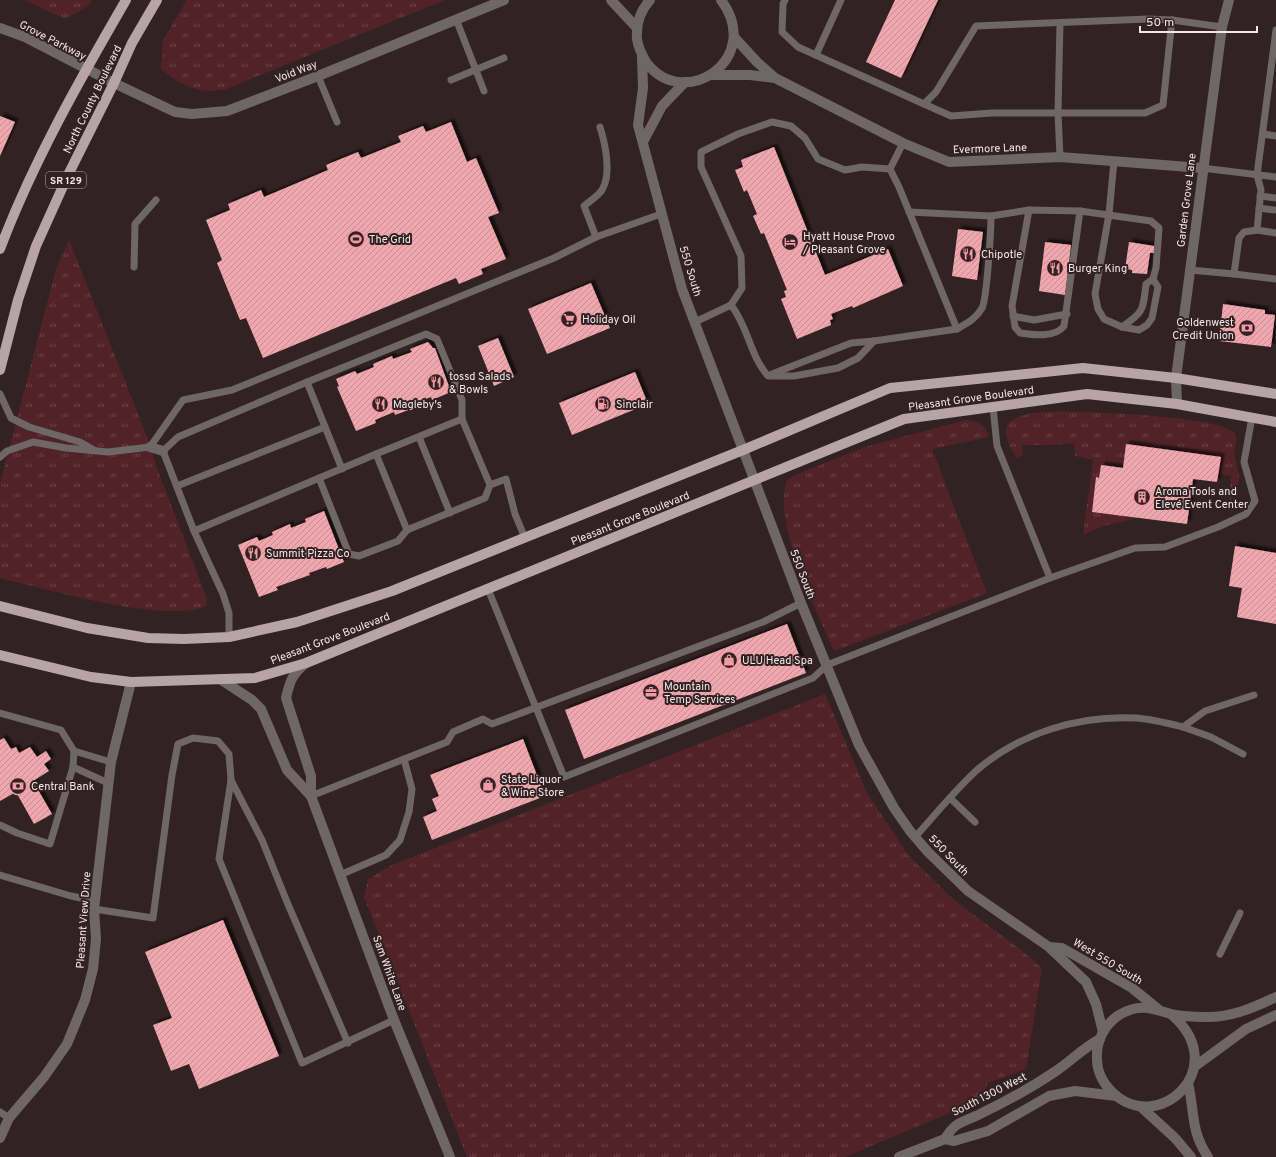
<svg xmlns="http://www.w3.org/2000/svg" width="1276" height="1157" viewBox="0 0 1276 1157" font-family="Overpass,sans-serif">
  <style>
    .grass { fill: url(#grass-tufts) }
    .building { fill: url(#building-hatch); filter: url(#shadow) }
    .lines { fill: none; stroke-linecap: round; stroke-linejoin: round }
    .service { stroke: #6f6666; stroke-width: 7 }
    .minor { stroke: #6f6666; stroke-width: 10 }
    .tertiary { stroke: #6f6666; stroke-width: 10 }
    .primary { stroke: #b7a4a6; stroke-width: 10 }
    .labels { text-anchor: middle; stroke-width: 4; stroke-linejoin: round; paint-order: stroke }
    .shield { fill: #332223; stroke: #b9abac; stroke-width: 1 }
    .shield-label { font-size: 10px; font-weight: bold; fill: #f2e6e7 }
    .street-label { font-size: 11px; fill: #f2e6e7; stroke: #332223 }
    .poi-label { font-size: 11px; fill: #f2e6e7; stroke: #332223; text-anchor: start }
  </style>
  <defs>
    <pattern id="grass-tufts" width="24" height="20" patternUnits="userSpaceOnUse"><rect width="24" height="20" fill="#512329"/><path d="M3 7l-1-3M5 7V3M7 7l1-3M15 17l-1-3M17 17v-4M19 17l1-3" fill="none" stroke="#6a4348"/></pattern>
    <pattern id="building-hatch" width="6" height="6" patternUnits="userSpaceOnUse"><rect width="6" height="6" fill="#efa6ac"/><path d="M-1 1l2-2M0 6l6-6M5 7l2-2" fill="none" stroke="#c68e92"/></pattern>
    <filter id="shadow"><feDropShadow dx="3.5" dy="-3.5" stdDeviation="1" flood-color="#0009"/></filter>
  </defs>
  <rect width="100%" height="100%" fill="#332223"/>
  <g class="grass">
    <polygon points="25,0 92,0 88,6 65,19"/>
    <path d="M187 0H445L226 89C200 95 181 86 161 69L163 40Z"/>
    <path d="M69 240 149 442 158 471 207 599 206 606C164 624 47 589 0 578V484L56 269Z"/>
    <path d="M1084 412C1108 413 1222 417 1234 433 1239 438 1234 447 1234 453 1235 460 1240 476 1239 480 1238 486 1234 494 1232 500L1238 508 1232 511 1228 509 1231 476 1219 474 1221 457 1127 444 1123 468 1101 465 1099 478H1096L1092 511 1137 518 1103 526 1083 535 1093 460 1075 456 1074 443 1051 445H1022L1023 454 1018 458C1012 453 1009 444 1007 437 997 406 1068 412 1084 412Z"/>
    <path d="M966 420C978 421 983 424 989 435L988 437 932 449 987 593 834 651C816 610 772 523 787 480L795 475 865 447Z"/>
    <polygon points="825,694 867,793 908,855 954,900 1020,949 1042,968 1026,1069 988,1083 980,1100 845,1157 467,1157 364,897 368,879 390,866"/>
  </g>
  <g class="building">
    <polygon points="895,0 938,0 901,78 866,62"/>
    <polygon points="0,116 15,122 0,156"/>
    <polygon points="451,122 467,162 476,158 499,213 488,217 506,259 481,269 483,274 459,284 456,278 263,358 246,318 240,320 217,263 222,260 206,220 230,210 228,204 261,190 264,197 328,170 326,165 358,152 361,158 401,142 398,136 423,126 426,132"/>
    <polygon points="774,147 825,275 888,249 903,286 853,308 852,306 831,314 833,319 830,320 831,325 797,339 781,299 786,297 784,291 787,290 764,233 761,234 753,216 757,214 747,190 744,192 735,170 743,167 741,160"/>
    <polygon points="958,229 983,232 977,280 952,276"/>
    <polygon points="1045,242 1071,245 1065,295 1039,291"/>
    <polygon points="1129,242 1154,246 1154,253 1150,253 1147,274 1132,273 1132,270 1125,269"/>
    <polygon points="591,283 610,328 547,354 528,309"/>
    <polygon points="1223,304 1265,310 1265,314 1275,315 1271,347 1219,341"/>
    <polygon points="498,338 514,377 494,386 478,346"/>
    <polygon points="428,342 433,348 435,348 451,392 432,400 431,397 412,404 414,408 395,415 394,412 375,420 376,423 356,431 337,387 339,386 336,379 355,371 357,374 374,367 373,364 392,356 393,359 412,352 410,349"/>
    <polygon points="635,372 648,404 572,435 559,403"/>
    <polygon points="1126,444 1221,457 1217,482 1193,479 1187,524 1092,512 1096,477 1099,478 1101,465 1123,468"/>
    <polygon points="324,511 344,562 327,569 326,567 309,573 310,575 276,587 278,590 259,597 238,545 257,537 259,541 273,535 272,532 290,524 291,528 306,522 305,519"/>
    <polygon points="1235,546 1276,553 1276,624 1237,617 1242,588 1229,586"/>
    <polygon points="787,624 806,673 584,759 565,710"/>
    <polygon points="4,738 11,749 16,747 19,753 30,747 37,757 46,751 51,759 44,764 49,771 33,781 52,814 34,824 16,792 0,801 0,740"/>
    <polygon points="523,739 545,796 432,840 423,817 437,811 432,799 439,796 430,775"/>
    <polygon points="223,920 279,1056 199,1089 189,1064 171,1071 153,1025 172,1018 145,952"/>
  </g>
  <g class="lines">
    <g class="service">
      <polyline points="785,0 783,4 782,32 798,47 924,104 936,92 976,26 1148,19 1172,20 1222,27"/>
      <polyline points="456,19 484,91"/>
      <polyline points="816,55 841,0"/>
      <polyline points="318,76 337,122"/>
      <polyline points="451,80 504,58"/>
      <polyline points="924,104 951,116 992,113 1145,113 1163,105 1172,20"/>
      <polyline points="1263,134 1276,136"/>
      <polyline points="1060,157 1058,113 1060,23"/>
      <polyline points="1114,161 1109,214 1095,294 1098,309 1104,319 1122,327 1139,330 1147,325 1152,318 1158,287 1153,279"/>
      <polyline points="1202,168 1276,177"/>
      <polyline points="1260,196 1276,198"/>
      <polyline points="1259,208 1274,210"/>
      <path d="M1029 210 1012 306 1015 327 1020 333C1034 335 1055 338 1064 326L1080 211"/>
      <path d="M909 212 991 216 1029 210 1080 211 1151 221 1159 228 1156 268 1153 279 1146 284C1143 310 1144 312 1122 327"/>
      <polyline points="1257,230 1261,190 1257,175 1276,30"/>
      <polyline points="1276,233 1257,230 1244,232 1239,238 1234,274 1276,279"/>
      <path d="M596 237 584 206C590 201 598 196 602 190 612 174 605 143 600 127"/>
      <polyline points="134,267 135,224 156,200"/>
      <polyline points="1190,270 1234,274"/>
      <polyline points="731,305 742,288 741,256 701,167 701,152 738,134 772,122 791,126 805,138 818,159 845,170 862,167 890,169"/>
      <polyline points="1013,316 1034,320 1067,314"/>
      <path d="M695 322 731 305C748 326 750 356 768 376H794L838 368 858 358 874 341 957 329 899 187 890 169 903 143"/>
      <path d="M957 329C967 323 976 319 982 308 987 299 991 229 991 216"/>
      <polyline points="772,374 851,343 874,341"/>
      <polyline points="307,382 426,334 437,339 462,400 462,419"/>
      <polyline points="0,394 11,418 29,427 80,442 94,450"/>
      <polyline points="993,407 997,446 1050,578"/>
      <polyline points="419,437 450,513"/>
      <polyline points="0,457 7,451 33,442 66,448 108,452 150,447 183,400 232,390 554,258 596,237 661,214"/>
      <polyline points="319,478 349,554 359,556 398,541 407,530"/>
      <polyline points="490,485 462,419 376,454 407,530 485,498 490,485 506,479 515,514 525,538"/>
      <polyline points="177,486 325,427"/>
      <polyline points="194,531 376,454"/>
      <polyline points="488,589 564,777 813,678 827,665 1050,578 1135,548 1165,547 1218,527 1246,514 1255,501 1244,462 1252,417"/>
      <polyline points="229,637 229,613 223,594 194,531 163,451 178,437 307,382 342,469"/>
      <polyline points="0,713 61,730 74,751 111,762"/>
      <polyline points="1183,727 1211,737 1243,754"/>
      <polyline points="73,767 108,783"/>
      <polyline points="231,780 262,840 287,902 348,1043"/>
      <polyline points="311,796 447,742 453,732 483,719 492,724 763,622 801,603"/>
      <polyline points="950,798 975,822"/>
      <polyline points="0,825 17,833 50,844 73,767 74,751"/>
      <path d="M915 837C935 815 955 790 977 770 1020 733 1079 715 1135 718 1152 719 1167 723 1183 727L1205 711 1254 695"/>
      <polyline points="0,875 71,896 95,901"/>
      <polyline points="340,875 386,855 400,840 409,812 412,789 404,759"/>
      <polyline points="94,909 153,918 172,775 178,744 193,738 218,741 229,754 231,780 219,859 302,1063 394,1020"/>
      <polyline points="1220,954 1240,913"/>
      <polyline points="0,1112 9,1118"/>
    </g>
    <g class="minor">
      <polyline points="611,0 637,28"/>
      <path d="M650 0C640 11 636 25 637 39 638 47 642 55 646 62 683 113 765 59 721 0"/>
      <polyline points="734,37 757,62 775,78 903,143 949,162 1060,157 1202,168"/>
      <polyline points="642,56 643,88 638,125 682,289 801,603 859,745 894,808 910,831 928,852 968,891 1049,947 1086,982 1096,1004 1103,1032"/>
      <polyline points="711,75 750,75 775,78"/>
      <polyline points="114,83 175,112 192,114 227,111 318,76 504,0"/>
      <polyline points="643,142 662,106 685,82"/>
      <polyline points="1177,404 1176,378 1222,27 1229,0"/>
      <polyline points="150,447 163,451"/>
      <polyline points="1049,947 1062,948 1132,988 1158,1009"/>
      <polyline points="0,1138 9,1118 44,1077 67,1044 85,1000 93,969 96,939 94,909 111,762 131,682"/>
    </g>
    <g class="tertiary">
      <polyline points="0,28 25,37 114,83"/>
      <path d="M306 663C292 674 290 681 286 698L311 776V796"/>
      <polyline points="220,679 252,700 261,709 287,770 311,796 394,1020 450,1157"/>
      <path d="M1172 1015C1233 1068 1157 1138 1111 1091 1103 1083 1097 1071 1097 1059 1096 1041 1104 1025 1119 1015 1139 1003 1151 1008 1171 1014 1177 1016 1197 1017 1204 1017 1230 1018 1253 1008 1276 997"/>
      <polyline points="1194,1067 1246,1029 1276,1015"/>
      <path d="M1188 1083C1195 1112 1190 1130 1208 1157"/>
      <polyline points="1140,1106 1175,1138 1191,1157"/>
      <path d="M945 1139C955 1122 961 1123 978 1115 1005 1102 1031 1088 1056 1071 1071 1061 1083 1048 1100 1039"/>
      <polyline points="945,1139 954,1141 988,1131 1049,1096 1075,1091 1116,1096"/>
      <polyline points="899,1157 945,1139"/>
    </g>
    <g class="primary">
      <path d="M0 249C33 162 79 81 126 0"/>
      <polyline points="0,370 18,300 36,246 69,173 114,83 132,43 157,0"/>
      <polyline points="0,606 87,628 148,638 184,639 229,637 297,622 392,591 743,450 890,388 1083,368 1176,378 1276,394"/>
      <polyline points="0,655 91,677 131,682 255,678 306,663 904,419 1087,394 1177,404 1276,422"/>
    </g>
  </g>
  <defs>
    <g id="stadium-ring" transform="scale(0.9)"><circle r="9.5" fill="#332223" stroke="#f49aa4" stroke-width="1.5"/><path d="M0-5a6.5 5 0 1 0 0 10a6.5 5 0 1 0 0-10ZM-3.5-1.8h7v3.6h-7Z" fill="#f49aa4"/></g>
    <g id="hotel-ring" transform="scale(0.9)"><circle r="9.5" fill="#332223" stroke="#f49aa4" stroke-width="1.5"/><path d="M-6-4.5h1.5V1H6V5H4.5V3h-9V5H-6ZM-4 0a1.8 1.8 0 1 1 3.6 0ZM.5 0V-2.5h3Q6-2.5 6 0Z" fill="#f49aa4"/></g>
    <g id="restaurant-ring" transform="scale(0.9)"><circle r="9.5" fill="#332223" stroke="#f49aa4" stroke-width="1.5"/><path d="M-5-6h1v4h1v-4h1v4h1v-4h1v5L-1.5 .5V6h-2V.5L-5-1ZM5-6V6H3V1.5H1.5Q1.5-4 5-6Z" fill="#f49aa4"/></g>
    <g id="supermarket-ring" transform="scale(0.9)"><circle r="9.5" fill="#332223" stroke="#f49aa4" stroke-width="1.5"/><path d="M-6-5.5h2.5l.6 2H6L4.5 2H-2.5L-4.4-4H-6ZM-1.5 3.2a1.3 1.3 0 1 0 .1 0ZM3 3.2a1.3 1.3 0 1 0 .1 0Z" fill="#f49aa4"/></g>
    <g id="bank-ring" transform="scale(0.9)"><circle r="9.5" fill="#332223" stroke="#f49aa4" stroke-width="1.5"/><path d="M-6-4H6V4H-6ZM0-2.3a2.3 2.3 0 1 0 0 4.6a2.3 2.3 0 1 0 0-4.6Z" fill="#f49aa4"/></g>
    <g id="fuel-ring" transform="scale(0.9)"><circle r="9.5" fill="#332223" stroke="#f49aa4" stroke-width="1.5"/><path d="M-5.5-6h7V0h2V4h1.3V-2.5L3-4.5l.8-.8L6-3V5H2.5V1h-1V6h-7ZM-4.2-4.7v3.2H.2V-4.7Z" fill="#f49aa4"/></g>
    <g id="building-ring" transform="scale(0.9)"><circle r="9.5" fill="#332223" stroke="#f49aa4" stroke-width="1.5"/><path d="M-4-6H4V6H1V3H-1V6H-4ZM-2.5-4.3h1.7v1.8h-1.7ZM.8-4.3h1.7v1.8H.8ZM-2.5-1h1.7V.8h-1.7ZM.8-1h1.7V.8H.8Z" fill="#f49aa4"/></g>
    <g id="shop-ring" transform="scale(0.9)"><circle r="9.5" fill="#332223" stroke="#f49aa4" stroke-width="1.5"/><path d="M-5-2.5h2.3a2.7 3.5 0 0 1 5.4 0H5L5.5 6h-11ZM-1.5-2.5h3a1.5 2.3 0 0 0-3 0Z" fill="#f49aa4"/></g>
    <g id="office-ring" transform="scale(0.9)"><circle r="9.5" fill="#332223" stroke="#f49aa4" stroke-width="1.5"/><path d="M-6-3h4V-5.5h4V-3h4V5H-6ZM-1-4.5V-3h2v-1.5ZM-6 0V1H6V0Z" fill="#f49aa4"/></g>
  </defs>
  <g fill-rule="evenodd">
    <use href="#stadium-ring" x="356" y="239"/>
    <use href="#hotel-ring" x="790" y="242"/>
    <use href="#restaurant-ring" x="968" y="254"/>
    <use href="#restaurant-ring" x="1055" y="268"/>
    <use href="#supermarket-ring" x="569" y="319"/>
    <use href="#bank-ring" x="1247" y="328"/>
    <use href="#restaurant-ring" x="436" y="382"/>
    <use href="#restaurant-ring" x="380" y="404"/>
    <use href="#fuel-ring" x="603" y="404"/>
    <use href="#building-ring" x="1142" y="497"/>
    <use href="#restaurant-ring" x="253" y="553"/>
    <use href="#shop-ring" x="729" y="660"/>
    <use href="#office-ring" x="651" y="692"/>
    <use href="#shop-ring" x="488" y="785"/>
    <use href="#bank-ring" x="18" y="786"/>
  </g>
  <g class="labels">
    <rect class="shield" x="46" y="172" width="40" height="16" rx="3"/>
    <g class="shield-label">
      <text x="66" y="184">SR 129</text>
    </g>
    <g class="street-label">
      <text transform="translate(53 40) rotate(27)" y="4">Grove Parkway</text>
      <text transform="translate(296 71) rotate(-21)" y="4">Void Way</text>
      <text transform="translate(92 99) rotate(-64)" y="4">North County Boulevard</text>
      <text transform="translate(990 148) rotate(-2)" y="4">Evermore Lane</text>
      <text transform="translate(1186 200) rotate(-83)" y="4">Garden Grove Lane</text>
      <text transform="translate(691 271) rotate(73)" y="4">550 South</text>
      <text transform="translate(971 398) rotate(-8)" y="4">Pleasant Grove Boulevard</text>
      <text transform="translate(630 518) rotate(-22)" y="4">Pleasant Grove Boulevard</text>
      <text transform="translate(803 574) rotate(69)" y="4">550 South</text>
      <text transform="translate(330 638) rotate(-21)" y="4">Pleasant Grove Boulevard</text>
      <text transform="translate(949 855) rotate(46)" y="4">550 South</text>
      <text transform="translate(83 920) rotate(-86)" y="4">Pleasant View Drive</text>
      <text transform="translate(1108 961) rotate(31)" y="4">West 550 South</text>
      <text transform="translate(390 973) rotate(70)" y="4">Sam White Lane</text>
      <text transform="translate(989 1094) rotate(-27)" y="4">South 1300 West</text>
    </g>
    <g class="poi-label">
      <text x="803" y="240">Hyatt House Provo<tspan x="803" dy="13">/ Pleasant Grove</tspan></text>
      <text x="369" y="243">The Grid</text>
      <text x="981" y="258">Chipotle</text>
      <text x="1068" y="272">Burger King</text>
      <text x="582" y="323">Holiday Oil</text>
      <text x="1234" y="326" text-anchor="end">Goldenwest<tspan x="1234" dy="13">Credit Union</tspan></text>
      <text x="449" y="380">tossd Salads<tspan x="449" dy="13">&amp; Bowls</tspan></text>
      <text x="393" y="408">Magleby's</text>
      <text x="616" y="408">Sinclair</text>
      <text x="1155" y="495">Aroma Tools and<tspan x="1155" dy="13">Elevé Event Center</tspan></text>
      <text x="266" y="557">Summit Pizza Co</text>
      <text x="742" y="664">ULU Head Spa</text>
      <text x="664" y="690">Mountain<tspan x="664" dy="13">Temp Services</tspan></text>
      <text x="501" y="783">State Liquor<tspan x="501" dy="13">&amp; Wine Store</tspan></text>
      <text x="31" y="790">Central Bank</text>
    </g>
  </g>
  <path d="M1140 26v6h117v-6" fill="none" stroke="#f2e6e7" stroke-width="2"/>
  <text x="1146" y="26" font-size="12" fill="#f2e6e7" stroke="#332223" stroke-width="3" paint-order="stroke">50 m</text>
</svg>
